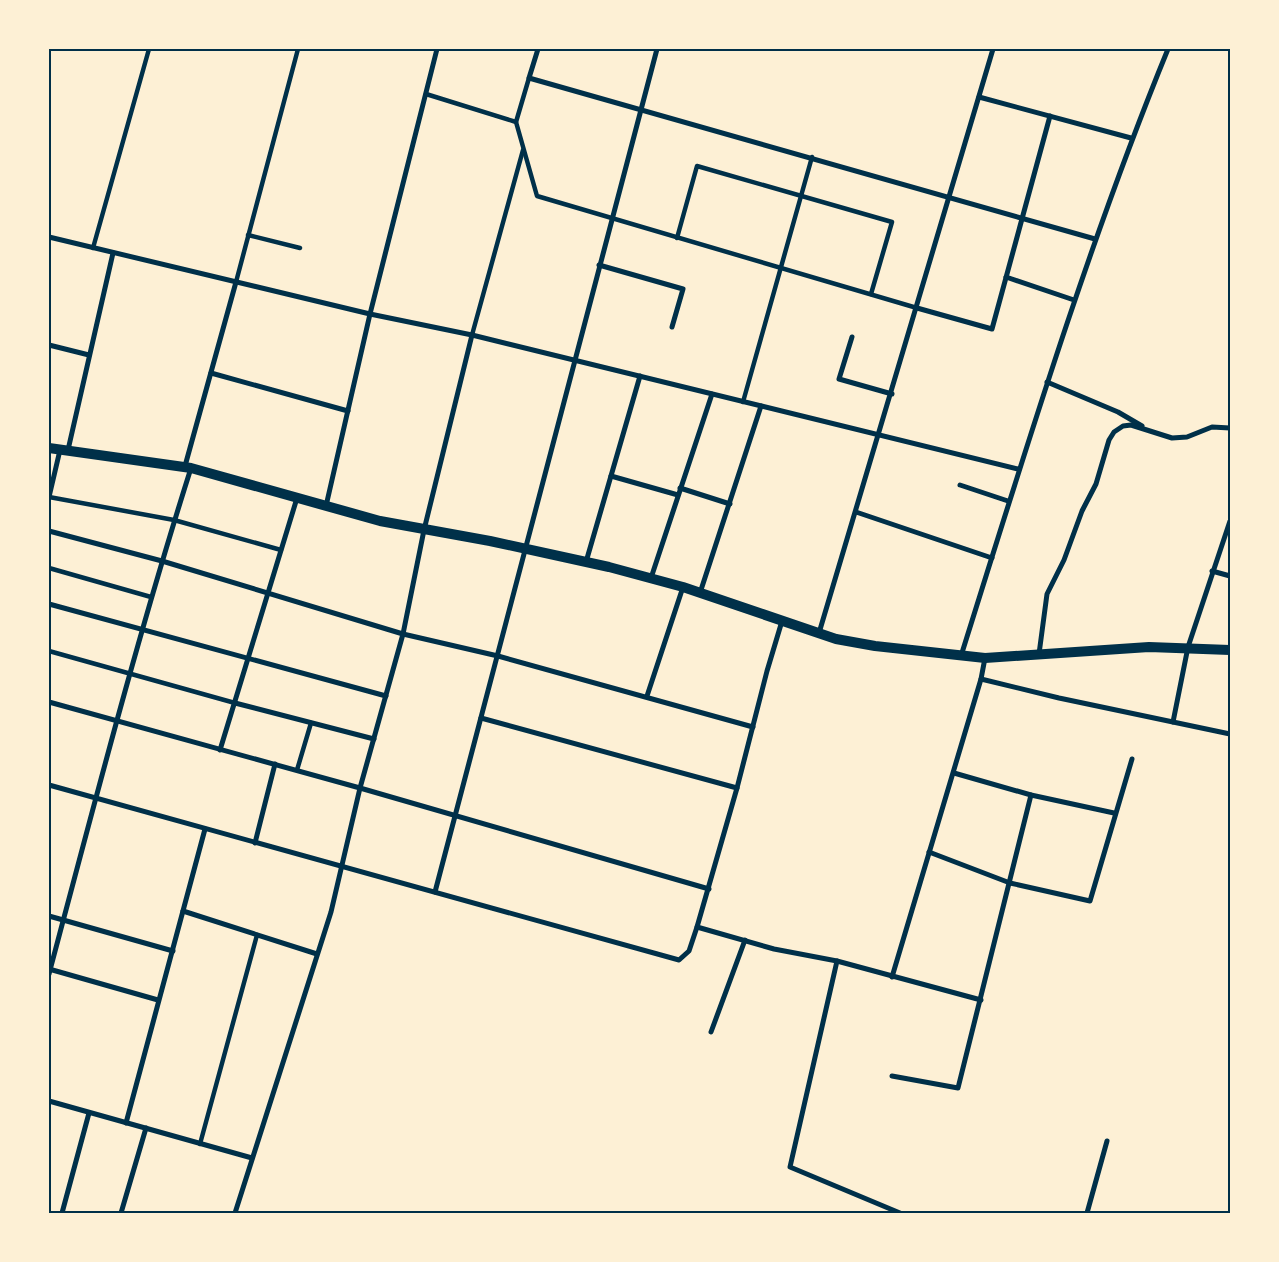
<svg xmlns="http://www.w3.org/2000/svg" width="1279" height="1262" viewBox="0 0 1279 1262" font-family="'Exo 2',sans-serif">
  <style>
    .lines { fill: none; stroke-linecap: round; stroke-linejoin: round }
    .pedestrian { stroke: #003049; stroke-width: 4.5 }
    .minor { stroke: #003049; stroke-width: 5 }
    .secondary { stroke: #003049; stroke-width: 10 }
    .neatline { fill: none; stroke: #003049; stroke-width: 2 }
  </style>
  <rect width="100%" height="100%" fill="#fdf0d5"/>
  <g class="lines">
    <g class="pedestrian">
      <polyline points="426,94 516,122 537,196 917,308"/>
      <polyline points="516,122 529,78"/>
      <polyline points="248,235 300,248"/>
      <polyline points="677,238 697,166 892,222 871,294"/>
      <polyline points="93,248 149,49"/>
      <polyline points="236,282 298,49"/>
      <polyline points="472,335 523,150"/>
      <polyline points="743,402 812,157"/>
      <polyline points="49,497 174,520 281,550"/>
      <polyline points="49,568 151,597"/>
      <polyline points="49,651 235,703"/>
      <polyline points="297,770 311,723"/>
      <polyline points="200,1144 257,935"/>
    </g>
    <g class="minor">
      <polyline points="538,49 529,78 1095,239"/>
      <polyline points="979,97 1131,138"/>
      <polyline points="49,237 370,314 472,335 1018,469"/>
      <polyline points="599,265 683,289 672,327"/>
      <polyline points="1006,277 1074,300"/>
      <polyline points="917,308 992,329 1050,116"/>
      <polyline points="852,337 839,379 892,394"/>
      <polyline points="49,345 89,355"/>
      <polyline points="211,373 348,411"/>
      <polyline points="1047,382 1118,412 1142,426"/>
      <polyline points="68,450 113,253"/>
      <polyline points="185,466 236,282"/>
      <polyline points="611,476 678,495"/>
      <polyline points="960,485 1008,501"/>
      <polyline points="680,488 730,504"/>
      <polyline points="49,497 60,450"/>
      <polyline points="326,506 370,314 437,49"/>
      <polyline points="856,512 992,558"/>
      <polyline points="49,531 162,561 403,634 498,656 753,727"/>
      <polyline points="586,562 640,376"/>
      <polyline points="1212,571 1230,576"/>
      <polyline points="651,578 712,394"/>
      <polyline points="700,593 761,406"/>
      <polyline points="49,604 386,696"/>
      <polyline points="819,633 993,49"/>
      <polyline points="1039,654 1047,594 1064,560 1082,511 1096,484 1109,440 1114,432 1123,426 1131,425 1172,438 1187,437 1212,427 1230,428"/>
      <path d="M961 656C1025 452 1087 247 1168 49"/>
      <polyline points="981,679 1059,698 1230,734"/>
      <polyline points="647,696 683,587"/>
      <polyline points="49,702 360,788 709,889"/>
      <polyline points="235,703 374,739"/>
      <polyline points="481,718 737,788"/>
      <polyline points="1173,722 1188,647 1230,521"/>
      <polyline points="220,750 297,498"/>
      <polyline points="954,773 1031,795 1114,813"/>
      <polyline points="49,785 679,960 689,951 697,927 737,788 767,671 782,621"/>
      <polyline points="255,843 275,764"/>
      <polyline points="929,852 1010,883 1090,901 1132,759"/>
      <polyline points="435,892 657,49"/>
      <polyline points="183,911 317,954"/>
      <polyline points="49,916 173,951"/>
      <polyline points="697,927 774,949 837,961 981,1000"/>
      <polyline points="837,961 790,1167 900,1213"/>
      <polyline points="49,969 158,1000"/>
      <path d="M49 974C94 805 138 635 191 468"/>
      <polyline points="892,977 981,679 985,658"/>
      <polyline points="711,1032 745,940"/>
      <polyline points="892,1076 958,1088 1031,795"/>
      <polyline points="49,1101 252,1158"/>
      <polyline points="126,1123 205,829"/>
      <polyline points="62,1213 89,1113"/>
      <polyline points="121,1213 146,1128"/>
      <polyline points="235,1213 331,912 360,788 403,634 424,530 472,335"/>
      <polyline points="1087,1213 1107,1141"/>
    </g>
    <polyline class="secondary" points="49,448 191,468 380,521 490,541 609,567 683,587 836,639 875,646 985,658 1149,647 1230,650"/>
  </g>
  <rect width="1279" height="1262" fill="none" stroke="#fdf0d5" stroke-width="100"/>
  <rect x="50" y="50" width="1179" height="1162" class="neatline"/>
</svg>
